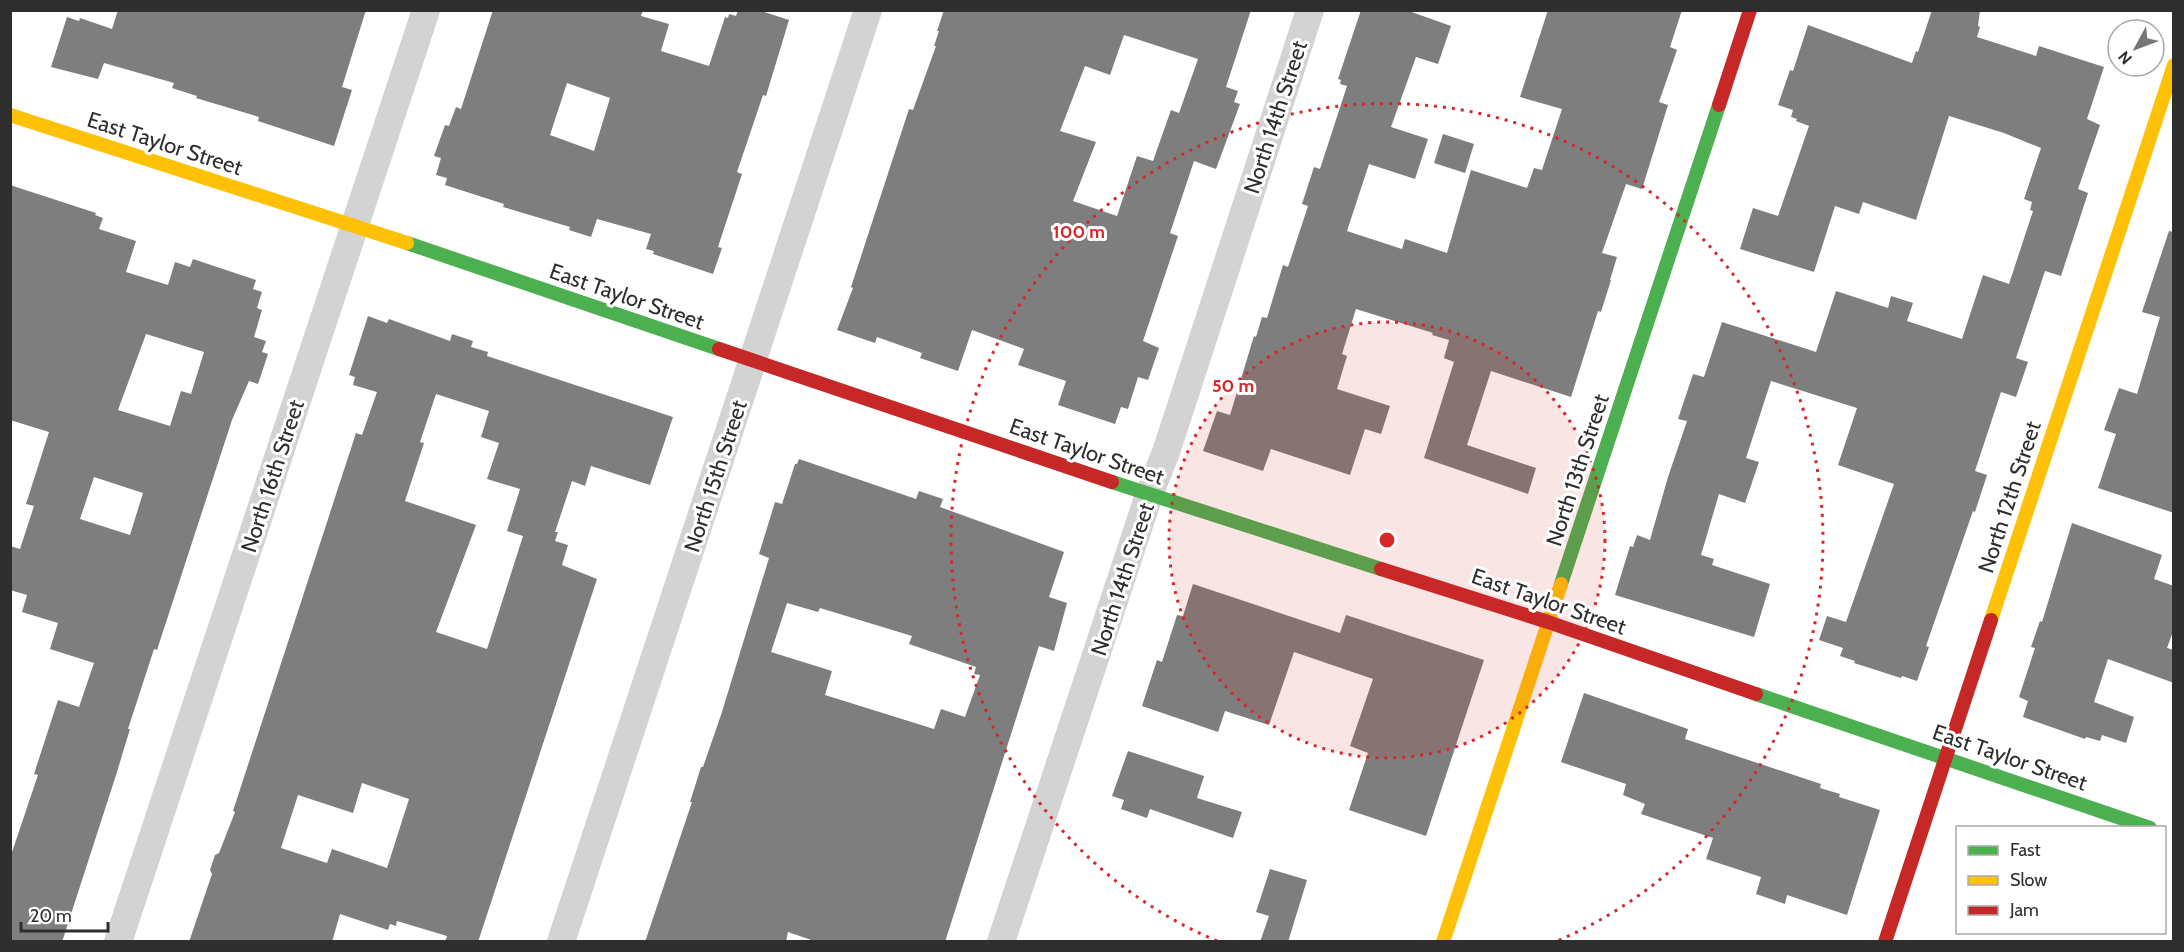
<svg xmlns="http://www.w3.org/2000/svg" width="2184" height="952" viewBox="0 0 2184 952" font-family="Cabin,sans-serif">
  <style>
    .building { fill: #7e7e7e; fill-rule: evenodd }
    .lines { fill: none; stroke-linecap: round; stroke-linejoin: round }
    .street { stroke: #d3d3d3; stroke-width: 28 }
    .fast { stroke: #4caf50; stroke-width: 14 }
    .slow { stroke: #ffc107; stroke-width: 14 }
    .jam { stroke: #c62828; stroke-width: 14 }
    .ring { fill: none; stroke: #d62828; stroke-width: 3; stroke-dasharray: 3 6 }
    .labels { text-anchor: middle; stroke-width: 6; stroke-linejoin: round; paint-order: stroke }
    .street-label { font-size: 22px; fill: #2e2e2e; stroke: #fff }
    .centre { fill: #d62828; stroke: #fff; stroke-width: 3 }
    .ring-label { font-size: 18px; text-anchor: middle; font-weight: bold; fill: #d62828; stroke: #fff; stroke-width: 6; stroke-linejoin: round; paint-order: stroke }
  </style>
  <rect width="100%" height="100%" fill="#fff"/>
  <g class="building">
    <polygon points="118,10 366,10 342,87 352,90 334,146 258,121 259,117 196,98 197,96 172,88 174,83 104,63 98,79 51,67 67,17 79,21 80,18 112,29"/>
    <path d="M493 10H643L641 16 669 24 661 51 709 66 725 17 728 18 729 14 736 16 738 10H758L789 20 766 96 763 95 737 172 742 174 718 247 722 248 713 274 653 254 654 251 646 249 651 234 597 219 591 237 569 230 570 227 503 207 504 204 445 185 447 178 436 175 441 158 434 156 445 125 449 126 456 107 461 109ZM567 83 610 98 594 151 550 135Z"/>
    <path d="M944 10H1251L1226 87 1238 91 1234 102 1240 104 1216 169 1194 161 1170 233 1178 236 1143 341 1159 348 1148 380 1138 377 1128 409 1121 407 1115 424 1058 405 1066 381 1018 365 1024 349 972 330 958 371 920 358 922 353 877 337 875 343 837 330 853 288 851 287 909 109 913 110 936 46H934L939 31H937ZM1124 35 1198 59 1179 113 1171 110 1153 161 1137 156 1117 216 1073 201 1096 142 1060 131 1085 66 1110 75Z"/>
    <polygon points="1361,10 1406,10 1451,26 1438,64 1416,57 1391,127 1428,139 1415,179 1369,164 1347,231 1402,249 1405,239 1447,253 1471,170 1527,188 1534,168 1542,170 1562,109 1520,97 1548,10 1682,10 1670,47 1677,50 1659,102 1668,105 1642,189 1626,184 1602,253 1617,257 1610,280 1611,280 1601,312 1598,311 1571,397 1491,371 1467,445 1536,468 1528,494 1424,458 1454,362 1444,358 1449,340 1432,335 1433,333 1356,309 1342,354 1347,356 1337,389 1390,406 1381,434 1365,429 1350,475 1271,449 1263,471 1203,451 1217,411 1230,415 1254,336 1256,337 1262,317 1267,318 1283,265 1288,267 1308,206 1302,204 1314,167 1320,169 1347,86 1340,84 1341,80 1338,79"/>
    <polygon points="1932,10 1980,10 1978,26 1980,27 1977,37 2036,56 2039,46 2104,67 2087,119 2100,125 2078,189 2088,193 2061,276 2045,271 2016,358 2028,362 2016,397 2001,392 1975,471 1987,475 1975,512 1973,511 1926,646 1929,647 1917,681 1902,676 1901,678 1854,663 1855,661 1840,656 1843,648 1819,640 1827,616 1846,622 1894,484 1838,465 1857,408 1771,381 1746,458 1759,462 1745,503 1719,494 1701,555 1714,559 1712,565 1770,584 1754,637 1615,595 1630,546 1633,547 1637,535 1650,540 1668,477 1687,421 1678,419 1693,374 1704,377 1722,322 1816,352 1836,291 1888,308 1891,296 1913,303 1907,321 1962,339 1983,275 2009,284 2033,211 2030,210 2032,202 2024,199 2041,148 2004,133 1949,116 1916,220 1863,202 1859,214 1835,206 1814,272 1740,249 1753,208 1778,216 1809,126 1796,121 1797,119 1791,117 1793,110 1778,105 1790,70 1793,71 1808,25 1912,63 1916,51 1918,52"/>
    <polygon points="1443,134 1474,144 1465,173 1434,163"/>
    <path d="M10 185 96 213 95 215 103 218 99 229 136 241 126 272 168 285 175 262 190 267 193 259 256 280 253 289 262 292 257 308 262 310 254 337 266 341 262 352 268 354 258 384 249 381 232 420 157 650 154 649 128 729H130L117 772 62 942H10V858L38 775 34 774 58 700 79 707 94 663 50 649 58 623 22 612 27 595 10 590V546L20 549 34 506 26 504 49 432 10 420ZM146 334 204 352 191 394 181 391 170 426 118 410ZM94 477 143 493 130 535 80 519Z"/>
    <polygon points="2169,231 2174,232 2174,513 2098,488 2116,434 2104,430 2119,388 2137,394 2160,317 2142,312"/>
    <path d="M368 316 387 323 389 319 450 341 452 334 473 341 471 347 488 352 487 356 673 417 650 485 591 466 585 486 572 481 555 532H558L555 541 568 545 562 565 597 579 478 942H445L447 936 397 921 396 926 390 924 388 930 340 914 332 942H189L212 874 210 870 215 855 219 853 235 812 233 811 356 433 362 435 377 392 353 385 355 377 349 375ZM436 394 489 411 481 437 499 443 487 479 520 489 507 531 523 536 487 649 436 632 476 525 405 501 424 443 420 442ZM362 783 409 799 387 868 332 849 327 863 281 848 298 795 353 813Z"/>
    <path d="M799 459 916 499 919 491 943 499 940 507 1064 552 1049 597 1067 603 1054 651 1039 646 945 942H817L788 932 786 942H645L692 802H690L701 767H703L721 715 769 558 759 554 775 502 782 504 795 464H797ZM787 603 818 612 820 608 912 636 909 644 976 667 974 674 980 675 965 717 941 709 934 729 825 695 832 671 771 652Z"/>
    <polygon points="2072,523 2162,555 2154,579 2174,586 2174,629 2167,648 2174,650 2174,683 2108,659 2094,702 2134,717 2126,743 2102,735 2100,741 2086,737 2085,739 2023,717 2028,701 2019,697 2035,648 2031,647 2040,621 2042,622"/>
    <polygon points="1193,584 1340,633 1346,615 1484,660 1426,836 1349,810 1368,753 1350,746 1373,679 1294,652 1269,725 1225,711 1218,732 1142,706 1157,660 1162,662 1177,615 1183,616"/>
    <polygon points="1584,693 1688,729 1685,739 1821,784 1820,788 1840,794 1839,797 1880,810 1847,915 1787,895 1785,904 1756,894 1761,877 1706,859 1713,838 1641,814 1645,804 1623,795 1626,784 1561,762"/>
    <polygon points="1128,751 1204,776 1197,798 1242,812 1233,838 1150,809 1147,818 1121,809 1124,800 1112,796"/>
    <polygon points="1270,869 1307,880 1288,942 1260,942 1269,916 1256,912"/>
  </g>
  <g class="lines">
    <g class="street">
      <polyline points="118,942 426,10"/>
      <polyline points="561,942 868,10"/>
      <polyline points="1001,942 1149,495 1166,452 1310,10"/>
    </g>
    <g class="fast">
      <polyline points="407,243 719,349"/>
      <polyline points="1112,482 1381,569"/>
      <polyline points="1561,584 1719,105"/>
      <polyline points="1756,694 2150,828"/>
    </g>
    <g class="slow">
      <polyline points="10,115 407,243"/>
      <polyline points="1991,620 2174,65"/>
      <polyline points="1443,942 1561,584"/>
    </g>
    <g class="jam">
      <polyline points="1719,105 1750,10"/>
      <polyline points="719,349 1112,482"/>
      <polyline points="1381,569 1548,622 1756,694"/>
      <polyline points="1885,942 1991,620"/>
    </g>
  </g>
  <circle cx="1387" cy="540" r="218" fill="#d62828" fill-opacity=".12"/>
  <g class="ring">
    <circle cx="1387" cy="540" r="218"/>
    <path d="M1217 941A436 436 0 1 1 1557 941"/>
  </g>
  <g class="labels">
    <g class="street-label">
      <text transform="translate(1275 117) rotate(-72)" y="8">North 14th Street</text>
      <text transform="translate(165 143) rotate(18)" y="8">East Taylor Street</text>
      <text transform="translate(627 296) rotate(19)" y="8">East Taylor Street</text>
      <text transform="translate(1087 451) rotate(19)" y="8">East Taylor Street</text>
      <text transform="translate(1577 470) rotate(-72)" y="8">North 13th Street</text>
      <text transform="translate(272 476) rotate(-72)" y="8">North 16th Street</text>
      <text transform="translate(715 476) rotate(-72)" y="8">North 15th Street</text>
      <text transform="translate(2009 497) rotate(-72)" y="8">North 12th Street</text>
      <text transform="translate(1122 579) rotate(-72)" y="8">North 14th Street</text>
      <text transform="translate(1549 601) rotate(19)" y="8">East Taylor Street</text>
      <text transform="translate(2010 757) rotate(19)" y="8">East Taylor Street</text>
    </g>
  </g>
  <circle cx="1387" cy="540" r="9" class="centre"/>
  <g class="ring-label">
    <text x="1079" y="238">100 m</text>
    <text x="1233" y="392">50 m</text>
  </g>
  <rect width="2184" height="952" fill="none" stroke="#2e2e2e" stroke-width="24"/>
  <rect x="1956" y="826" width="210" height="108" fill="#ffffff" stroke="#ababab" stroke-width="1.5"/>
  <rect x="1968" y="846" width="30" height="9" fill="#4caf50" stroke="#ababab" stroke-width="1.5"/>
  <text x="2010" y="856" font-size="18" fill="#2e2e2e">Fast</text>
  <rect x="1968" y="876" width="30" height="9" fill="#ffc107" stroke="#ababab" stroke-width="1.5"/>
  <text x="2010" y="886" font-size="18" fill="#2e2e2e">Slow</text>
  <rect x="1968" y="906" width="30" height="9" fill="#c62828" stroke="#ababab" stroke-width="1.5"/>
  <text x="2010" y="916" font-size="18" fill="#2e2e2e">Jam</text>
  <g transform="translate(2136 48) rotate(229)"><circle r="28" fill="#ffffff" stroke="#ababab" stroke-width="1.5"/>
  <path d="M0-4.5L10 22L0 15L-10 22Z" fill="#777777"/>
  <text y="-9" font-size="16" font-weight="bold" text-anchor="middle" fill="#2e2e2e">N</text>
  </g>
  <path d="M21 922v9h87v-9" fill="none" stroke="#2e2e2e" stroke-width="3"/>
  <text x="30" y="922" font-size="18" fill="#2e2e2e" stroke="#ffffff" stroke-width="4.5" paint-order="stroke">20 m</text>
</svg>
